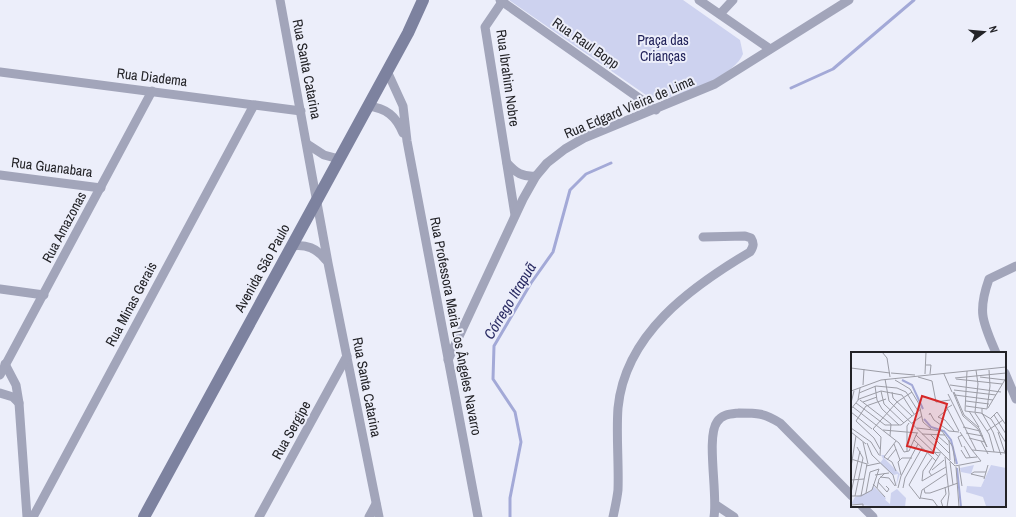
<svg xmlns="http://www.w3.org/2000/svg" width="1016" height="517" viewBox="0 0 1016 517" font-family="'Archivo Narrow',sans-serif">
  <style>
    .green { fill: #cdd2ef }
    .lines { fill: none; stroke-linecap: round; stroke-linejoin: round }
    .stream { stroke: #a3a9d7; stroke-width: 3 }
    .street { stroke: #a2a5ba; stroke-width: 9 }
    .secondary { stroke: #7d829f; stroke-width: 12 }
    .labels { text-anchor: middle; stroke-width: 4; stroke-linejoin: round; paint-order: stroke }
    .park-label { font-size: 14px; fill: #22235a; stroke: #eceefa }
    .street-label { font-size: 14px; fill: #232327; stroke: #eceefa }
    .water-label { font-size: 15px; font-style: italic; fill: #2a2b63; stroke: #eceefa }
    .inset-river { fill: none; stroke: #a3a9d7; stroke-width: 2 }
    .inset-road { fill: none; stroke: #9c9da6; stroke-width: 1 }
    .view { fill: #d62828; fill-opacity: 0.15; stroke: #d62828; stroke-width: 2 }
    .inset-edge { fill: none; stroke: #232327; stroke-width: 2 }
  </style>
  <rect width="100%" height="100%" fill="#eceefa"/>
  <path class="green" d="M509 0H683L740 40 743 54C735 74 691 92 670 97 662 99 654 98 646 95Z"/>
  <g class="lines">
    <g class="stream">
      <polyline points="791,88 833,69 914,0"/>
      <polyline points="510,517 510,498 521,442 515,412 493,379 494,346 531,283 553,252 570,190 586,174 611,163"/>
    </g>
    <g class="street">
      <polyline points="280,0 328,263 379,517"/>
      <polyline points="500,0 656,110"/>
      <polyline points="699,0 770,49"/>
      <polyline points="502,2 485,27 515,215"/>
      <polyline points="720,14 733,0"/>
      <polyline points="387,71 403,106 407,141 478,517"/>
      <polyline points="0,72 301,111"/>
      <path d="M368 106C386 108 396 116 403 133"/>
      <polyline points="307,144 324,155 339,159"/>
      <path d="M507 163C516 173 522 177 536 176"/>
      <polyline points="0,175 101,188"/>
      <path d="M291 246C307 244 316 248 326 260"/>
      <polyline points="0,289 44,295"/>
      <path d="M996 353C983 322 977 313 989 279L1016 266"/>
      <polyline points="448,360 523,199 536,176 547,163 565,149 584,138 715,84 849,0"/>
      <polyline points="5,364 16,385 19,403 27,517"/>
      <polyline points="1005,373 1016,399"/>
      <polyline points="0,375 152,91"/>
      <polyline points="0,393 13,397 19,403"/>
      <polyline points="716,505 734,517"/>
      <polyline points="862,506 873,517"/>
      <polyline points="33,517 254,105"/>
      <polyline points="259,517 347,356"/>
      <polyline points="369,517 376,504"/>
      <path d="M613 517C615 508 617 499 618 490 619 463 616 435 618 408 625 334 691 287 750 252 754 246 754 243 751 238L745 236 703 237"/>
      <path d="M714 517C718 495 706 437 717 422 722 414 731 414 739 413 758 413 764 413 780 423L852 496"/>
    </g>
    <polyline class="secondary" points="144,517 408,33 423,0"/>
  </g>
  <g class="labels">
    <g class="park-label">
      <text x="663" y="45">Praça das<tspan x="663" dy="16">Crianças</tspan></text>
    </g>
    <g class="street-label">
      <text transform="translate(586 43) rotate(35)" y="5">Rua Raul Bopp</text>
      <text transform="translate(307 69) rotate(79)" y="5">Rua Santa Catarina</text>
      <text transform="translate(152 77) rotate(7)" y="5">Rua Diadema</text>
      <text transform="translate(508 78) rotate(82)" y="5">Rua Ibrahim Nobre</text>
      <text transform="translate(629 107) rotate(-23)" y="5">Rua Edgard Vieira de Lima</text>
      <text transform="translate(52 167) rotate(7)" y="5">Rua Guanabara</text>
      <text transform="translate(64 227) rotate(-62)" y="5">Rua Amazonas</text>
      <text transform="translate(262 268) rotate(-61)" y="5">Avenida São Paulo</text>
      <text transform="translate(131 304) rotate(-62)" y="5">Rua Minas Gerais</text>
      <text transform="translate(456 326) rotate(79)" y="5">Rua Professora Maria Los Ângeles Navarro</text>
      <text transform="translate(367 387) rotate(79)" y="5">Rua Santa Catarina</text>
      <text transform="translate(291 430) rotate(-61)" y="5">Rua Sergipe</text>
    </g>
    <g class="water-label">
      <text transform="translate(510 301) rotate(-59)" y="5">Córrego Itrapuã</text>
    </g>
  </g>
  <g transform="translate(851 352)">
    <rect width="155" height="155" fill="#eceefa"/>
    <path d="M30 103H34L33 106 49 122 45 134 47 122 42 123 29 111 32 107ZM22 134 35 146 31 155 0 152 4 145 20 139Z" fill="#cdd2ef"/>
    <path d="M123 113 120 122 110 120 109 116ZM140 113 155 116V155H129L135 154 132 145 115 140 116 134 130 135ZM46 137 55 146 54 155H32L29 152 32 146 39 152 40 141Z" fill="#cdd2ef"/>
    <path class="inset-river" d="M51 28 61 33 72 57M73 67 80 75 93 79 100 88 106 112M106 116 110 155"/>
    <path class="inset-road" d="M31 0 36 6 39 25M75 13H80L79 22M0 16 39 21M40 21 64 23M74 22 75 0M93 22 101 40M67 25 81 29 85 50 99 48M129 25 154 28M104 26 155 21M34 27 38 49 104 114M105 27 151 32M44 28 59 37 68 52 72 70 80 77M12 33 13 17M99 33 150 40M24 34 26 48 31 57M103 38 145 43M0 39 30 28 155 15M30 39 33 52 53 71M41 40 42 46 61 64M102 40 112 64 127 77 136 95 128 76 113 63 103 40M8 41 25 34 46 36 55 40 67 59M97 42 125 98M104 43 142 48M7 48 9 36M9 48 40 72 39 84M115 49 138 52M12 50 26 45M0 51 3 39M5 51 34 73H50L70 57M101 53 96 56 108 79M115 54 136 57M2 55 48 91 53 100 58 99 66 81M131 56V61L142 80 150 103M137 56 155 26M0 57 8 47 30 39 51 43 63 62M31 57 48 73M97 57 87 65 94 68 103 79M136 57 139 34 138 18M114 59 130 61 140 67 155 91M114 59 116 19M118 59 128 75M0 60 21 77M124 60 127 32 125 18M124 61 138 82 143 100M78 63 79 61 83 68 98 79 108 80M143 63 155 82M139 67 146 60 155 73M61 71 71 64M112 75 129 79M0 76 20 90 28 103M66 76 91 79 102 95 104 112M32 78 67 81M136 79 152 68M0 80 15 92M109 80 121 98M147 80 155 104M115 81 132 84M71 82 94 83M79 82 98 101M65 83 88 105M111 83 107 85 111 95M87 84 97 93M118 86 134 90M63 88 85 109M98 88 99 108M130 89 137 102M12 90 17 112M16 91 21 103M43 92 49 108M113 94 119 105M29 97 23 86 5 69 15 54 35 47M110 98 115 106 126 105M121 98 155 101M121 98 130 109M74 99 90 101M56 100V74L58 71M21 103 42 123 45 134M29 104 30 85 22 77 46 50 61 40M94 105 98 142 96 155M81 106 72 119 71 129 95 115M0 107 16 112M36 108 45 97M99 110 102 133M15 114 29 111M104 114 130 109M108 114 111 134M0 115 5 84M105 115 108 155M81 118 93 108M45 119 41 110 33 105 45 89M120 122 123 120H135M120 122 133 125M24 123 38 121M50 123 47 110 51 106H61M81 124 78 120 89 102M29 125 38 126 44 134M133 127 137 113M0 128 13 127M27 130 36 140 38 137 35 134M22 132 34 145M26 136 28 127 34 121M47 136 50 124 67 92M52 136 54 126 71 96M73 137 74 141H79L107 131M0 141 9 99M15 141 19 120 28 117M0 144H10L21 138 28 117M4 144 12 106 6 95M10 144 16 112M70 146 82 148 87 155M69 147 58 133 76 101M69 147 71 138 95 122M0 153 12 152V155M92 155 90 149 95 142 94 135"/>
    <path class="view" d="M71 44 96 52 82 101 56 94Z"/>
    <rect width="155" height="155" class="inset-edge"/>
  </g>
  <g transform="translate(984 32) rotate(74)" stroke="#eceefa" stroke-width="3" paint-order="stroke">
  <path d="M0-3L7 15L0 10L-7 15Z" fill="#232327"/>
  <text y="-6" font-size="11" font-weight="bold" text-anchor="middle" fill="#232327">N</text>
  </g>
</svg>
